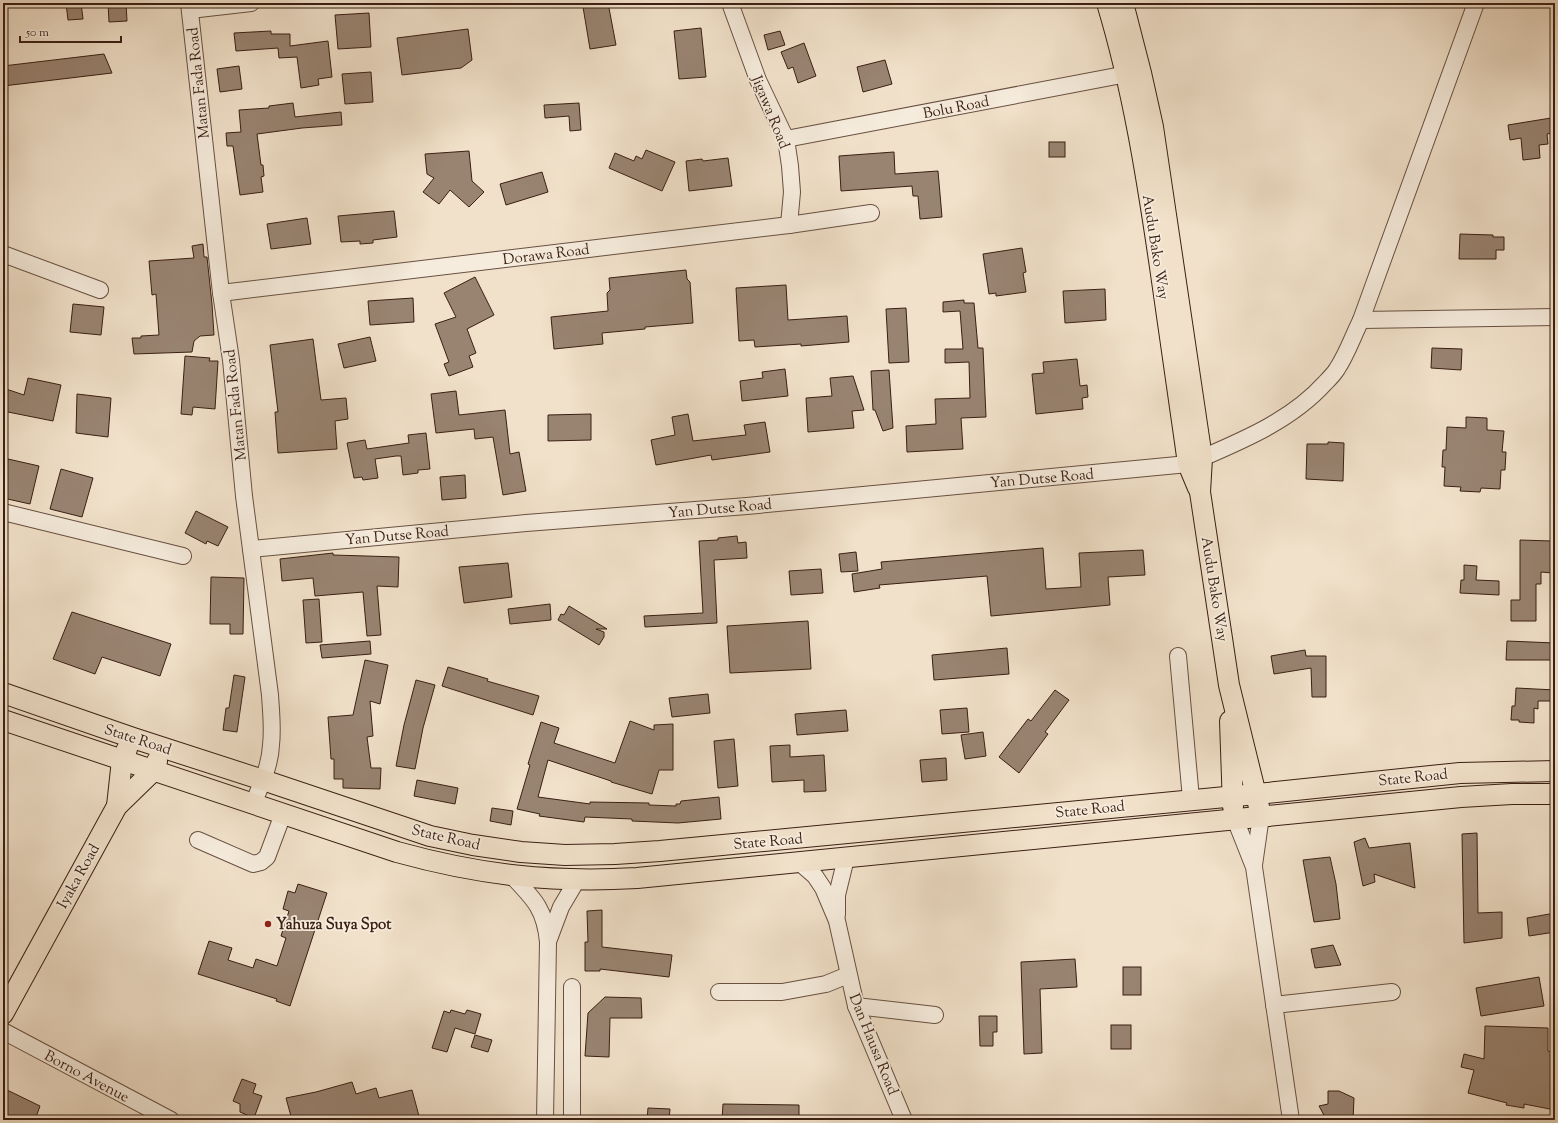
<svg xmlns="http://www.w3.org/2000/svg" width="1558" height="1123" viewBox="0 0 1558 1123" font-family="'Sorts Mill Goudy',serif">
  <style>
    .building { fill: #998472; stroke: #3a1f13 }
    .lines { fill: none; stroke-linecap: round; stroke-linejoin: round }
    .minor-casing { stroke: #685041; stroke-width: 18 }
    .major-casing { stroke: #3a1f13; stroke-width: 22 }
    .minor { stroke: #f6ecdd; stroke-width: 16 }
    .major { stroke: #f1e1ca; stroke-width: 20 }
    .poi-dot { fill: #8f2418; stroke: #f6ecdd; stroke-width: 1.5 }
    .labels { text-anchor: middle; stroke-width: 3.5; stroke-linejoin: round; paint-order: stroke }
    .street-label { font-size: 15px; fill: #3a1f13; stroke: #f6ecdd }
    .poi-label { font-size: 15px; font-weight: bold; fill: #3a1f13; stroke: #f6ecdd; text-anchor: start }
  </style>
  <rect width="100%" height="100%" fill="#f1e1ca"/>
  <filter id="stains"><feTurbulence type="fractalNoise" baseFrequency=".005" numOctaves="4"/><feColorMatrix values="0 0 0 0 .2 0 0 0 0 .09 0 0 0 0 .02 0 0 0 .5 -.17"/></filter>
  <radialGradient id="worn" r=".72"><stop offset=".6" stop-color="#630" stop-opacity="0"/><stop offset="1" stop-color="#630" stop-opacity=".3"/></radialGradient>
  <g class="building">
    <polygon points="66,3 81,3 83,19 68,20"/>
    <polygon points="108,3 126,3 127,21 109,22"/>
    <polygon points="608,3 616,45 590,49 583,7"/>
    <polygon points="369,13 371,47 338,49 335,15"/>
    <polygon points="701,28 706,77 679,79 674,31"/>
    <polygon points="468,29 472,60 461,68 402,75 397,38"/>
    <polygon points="271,31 271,34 290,34 290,46 328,41 332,77 318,79 319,85 301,88 297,57 279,58 278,48 236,51 234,33"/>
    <polygon points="780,31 785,45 768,50 764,35"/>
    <polygon points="804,43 816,76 798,83 793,67 788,69 781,52"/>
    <polygon points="104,54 112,73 3,86 3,66"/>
    <polygon points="885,60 892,84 863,92 857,67"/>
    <polygon points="239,66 242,89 220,92 217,69"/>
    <polygon points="371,72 373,102 345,104 342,74"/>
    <polygon points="293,103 295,117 341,112 342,125 302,128 257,134 261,165 263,165 264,176 261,177 263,192 240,195 233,146 227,146 226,133 241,132 239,110 269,108 269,106"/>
    <polygon points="579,103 581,130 570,131 569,116 545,118 544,105"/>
    <polygon points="1551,118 1553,133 1547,134 1548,144 1539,145 1540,158 1523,160 1521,138 1510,140 1508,125"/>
    <rect x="1049" y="142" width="16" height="15"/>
    <polygon points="646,150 675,162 662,191 609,168 615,153 634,161 636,156 642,159"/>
    <polygon points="469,151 472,181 484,192 469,207 450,190 439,204 423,192 434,178 427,174 425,154"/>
    <polygon points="894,152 895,174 938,171 942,217 920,219 918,196 913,196 912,186 841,191 839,156"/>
    <polygon points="728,158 732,186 689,191 686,161 702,159 703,161"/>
    <polygon points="542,172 548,192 506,205 500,184"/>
    <polygon points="394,211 397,237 373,240 373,243 360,244 360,241 341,242 338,216"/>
    <polygon points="307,218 311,244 271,249 267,224"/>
    <polygon points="1460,234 1493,235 1493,237 1504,237 1504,250 1496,250 1496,259 1459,259"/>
    <polygon points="203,244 204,257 207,257 212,304 214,335 200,336 194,341 192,352 134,354 132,338 141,338 141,336 159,335 156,294 152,295 149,261 194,258 192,246"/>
    <polygon points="1022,248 1026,272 1023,273 1026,292 996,296 996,293 989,294 983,254"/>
    <polygon points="686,270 687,279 690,282 693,323 645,327 645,329 602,333 603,344 554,349 551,317 608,311 607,293 610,290 609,278"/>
    <polygon points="475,277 494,315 467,329 476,353 469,356 473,367 449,376 444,364 449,362 435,324 456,317 444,293"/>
    <polygon points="786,285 788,320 847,316 849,342 801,346 801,344 755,347 754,340 739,341 736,288"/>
    <polygon points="1105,289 1106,320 1065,323 1063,291"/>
    <polygon points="413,298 414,322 370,325 368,301"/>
    <polygon points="964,300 964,303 974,303 978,348 983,348 986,417 961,418 963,449 907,452 906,426 936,424 935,399 970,398 969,362 945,363 945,349 963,349 960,311 943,312 943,302"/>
    <polygon points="73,304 104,307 101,335 70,332"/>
    <polygon points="906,308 909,362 889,363 886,309"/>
    <polygon points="370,337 376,361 344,368 338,344"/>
    <polygon points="313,339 321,400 346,398 348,419 335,421 337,449 278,453 275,412 278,412 270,345"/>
    <polygon points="1432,348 1462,349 1461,370 1431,368"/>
    <polygon points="185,356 210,358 209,361 218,361 215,409 193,407 192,415 181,414"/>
    <polygon points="1077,359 1080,386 1087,385 1088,397 1082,398 1083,409 1036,414 1032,374 1044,373 1043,362"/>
    <polygon points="785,369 788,396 742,401 740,381 763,378 762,372"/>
    <polygon points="889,370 893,428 883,431 875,410 873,410 871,371"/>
    <polygon points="853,376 864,410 852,411 854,428 808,432 806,398 832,396 830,378"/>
    <polygon points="28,378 61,385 53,421 3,411 3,388 24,395"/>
    <polygon points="456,391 459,415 505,410 510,454 519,452 526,491 503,495 493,437 475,439 474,429 436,433 431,394"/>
    <polygon points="77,394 111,398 108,437 76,433"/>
    <polygon points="591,414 591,440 548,441 548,415"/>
    <polygon points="688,414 693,441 746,435 744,425 765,422 770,452 712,460 711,455 656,465 651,440 675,435 672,417"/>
    <polygon points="1466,417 1487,418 1487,430 1504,431 1502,452 1506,452 1505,470 1501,470 1500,489 1481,488 1480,492 1460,491 1461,487 1444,486 1445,467 1442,467 1443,450 1446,450 1447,427 1466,428"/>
    <polygon points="426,433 430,469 418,470 418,473 403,475 401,456 396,456 375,459 378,478 363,480 362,477 354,478 347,443 365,440 367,449 409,443 408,435"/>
    <polygon points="1328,442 1344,443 1343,481 1306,479 1307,444 1328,444"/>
    <polygon points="8,459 39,466 30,504 3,498 3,484"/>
    <polygon points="61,469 93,478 82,517 50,509"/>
    <polygon points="465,475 466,498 442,500 440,477"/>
    <polygon points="196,511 228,527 218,546 207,541 206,544 185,533"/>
    <polygon points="737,536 738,543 746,542 747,558 714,560 717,623 645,627 644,616 703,613 699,541 718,540 718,538"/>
    <polygon points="1520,540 1552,541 1552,548 1555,548 1554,569 1552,569 1552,573 1541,572 1541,584 1536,584 1536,621 1511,621 1511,600 1520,600"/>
    <polygon points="1043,548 1046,589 1081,587 1079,553 1143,550 1145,575 1108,577 1110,605 991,616 987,576 879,585 880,588 854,592 852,574 882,569 881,562"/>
    <polygon points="856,552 858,571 841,572 839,554"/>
    <polygon points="333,553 333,555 399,557 398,587 377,586 381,635 367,636 363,592 315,596 313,578 282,581 280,559"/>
    <polygon points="508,563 512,597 464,603 459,567"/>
    <polygon points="1464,565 1477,566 1476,580 1499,581 1499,595 1460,593 1461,580 1464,580"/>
    <polygon points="821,569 823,593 791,595 789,571"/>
    <polygon points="211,577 244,578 243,634 230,634 230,624 210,624"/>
    <polygon points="319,599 322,642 306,643 303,600"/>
    <polygon points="550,604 551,620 510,624 508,609"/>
    <polygon points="569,606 607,629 596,629 604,632 604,637 599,645 558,620 561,614 564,615"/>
    <polygon points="72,612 171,644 160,676 102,657 95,674 53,659"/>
    <polygon points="808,621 811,669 730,673 727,626"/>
    <polygon points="370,641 371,654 322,658 320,645"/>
    <polygon points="1507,641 1555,643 1555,660 1506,660"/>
    <polygon points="1007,648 1009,674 934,680 932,655"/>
    <polygon points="1305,650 1306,656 1326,656 1326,697 1312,697 1311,668 1274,674 1271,656"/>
    <polygon points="365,660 388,665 380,704 370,701 373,736 367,737 371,768 381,768 380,789 343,788 343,779 334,779 334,759 331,759 328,717 353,715"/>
    <polygon points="448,667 488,679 487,681 539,696 533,715 442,686"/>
    <polygon points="234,675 245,677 237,732 223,730 226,708 229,708"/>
    <polygon points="416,680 435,685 423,728 415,769 396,766 404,725"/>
    <polygon points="1516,688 1555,690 1555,701 1538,701 1538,709 1534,708 1534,723 1519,722 1519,720 1511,720 1512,706 1515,706"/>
    <polygon points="1055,690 1069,700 1045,732 1048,734 1019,773 999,757 1028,719 1031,721"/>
    <polygon points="708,694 710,713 672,717 669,698"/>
    <polygon points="967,708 969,732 942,734 940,710"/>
    <polygon points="846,710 848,731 797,735 795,714"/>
    <polygon points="630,721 654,730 654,725 673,724 673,770 659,770 652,794 611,782 611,781 548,760 538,797 590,804 590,802 649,803 649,805 676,806 676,804 680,804 681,801 719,797 721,819 678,823 632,821 632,819 585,817 584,822 539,816 540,814 517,809 530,765 528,764 541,722 559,728 554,743 615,763"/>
    <polygon points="983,732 986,756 965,759 961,735"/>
    <polygon points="734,739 738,786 718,788 714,741"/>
    <polygon points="790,745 790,757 824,755 826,791 804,792 804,780 772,782 770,746"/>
    <polygon points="946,758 947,780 922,782 920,760"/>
    <polygon points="417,780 458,788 455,804 414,796"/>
    <polygon points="492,808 513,811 511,825 490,821"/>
    <polygon points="1477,833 1478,913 1502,912 1502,938 1464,943 1462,834"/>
    <polygon points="1365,838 1369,848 1410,843 1415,888 1374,874 1375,882 1363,886 1354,842"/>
    <polygon points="1330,857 1336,884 1340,919 1314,922 1303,860"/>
    <polygon points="298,884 327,893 290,1006 276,1001 277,999 198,974 209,941 232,948 228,960 253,968 256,959 277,966 286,938 281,936 289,911 283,909 288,891 295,893"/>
    <polygon points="602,910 602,947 672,955 669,977 600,969 600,971 585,971 585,942 588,942 587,911"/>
    <polygon points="1555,913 1555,932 1529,936 1527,918"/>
    <polygon points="1333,945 1341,965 1315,968 1311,949"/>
    <polygon points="1075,959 1077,987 1040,989 1042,1053 1024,1054 1021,962"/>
    <rect x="1123" y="967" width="18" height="28"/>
    <polygon points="1539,977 1544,1006 1481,1016 1476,988"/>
    <polygon points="605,997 641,998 642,1018 610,1018 609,1057 585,1056 588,1013"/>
    <polygon points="451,1010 465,1014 467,1010 481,1014 475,1034 455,1028 447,1052 432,1048 444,1011 450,1013"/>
    <polygon points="979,1016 997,1016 997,1032 993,1032 993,1046 980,1046"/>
    <rect x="1111" y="1025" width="20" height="24"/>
    <polygon points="1485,1026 1548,1028 1548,1051 1555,1053 1555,1110 1524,1104 1524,1108 1506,1105 1507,1103 1468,1093 1474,1070 1461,1067 1464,1054 1484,1059"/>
    <polygon points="475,1035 492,1040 488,1052 471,1047"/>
    <polygon points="242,1079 256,1084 253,1093 262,1096 254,1118 240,1112 240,1104 233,1101"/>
    <polygon points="352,1082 356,1094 376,1088 379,1098 412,1090 419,1116 405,1120 292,1120 286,1098 316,1092"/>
    <polygon points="7,1090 40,1106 35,1120 3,1120 3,1099"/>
    <polygon points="1328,1091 1339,1091 1354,1098 1353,1120 1330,1120 1330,1118 1325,1117 1319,1106 1328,1104"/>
    <polygon points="723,1104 799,1105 799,1120 722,1120"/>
    <polygon points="648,1108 670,1109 669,1120 647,1120"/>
  </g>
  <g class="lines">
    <g class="minor-casing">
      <g id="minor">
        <path d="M189 3 221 293 231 360 244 496 270 695C271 712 273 728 271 745 270 766 261 785 253 804"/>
        <polyline points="730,3 758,80 786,139 790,166 792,192 789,225"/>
        <polyline points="190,10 251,3"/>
        <polyline points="786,139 1127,74"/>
        <polyline points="3,254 100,290"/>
        <polyline points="221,293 789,225 871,213"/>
        <polyline points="1361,320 1555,317"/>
        <polyline points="3,512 183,556"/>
        <path d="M251 549 526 523 747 506 1188 464C1236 443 1289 423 1325 383 1329 379 1334 374 1337 369 1347 354 1353 336 1361 320L1476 3"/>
        <polyline points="1178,656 1191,799"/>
        <polyline points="1235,819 1254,867 1291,1120"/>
        <polyline points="198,840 253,864 261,862 267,857 283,814"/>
        <polyline points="800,863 815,876 823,888 837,921 856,1006 904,1120"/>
        <polyline points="1254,865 1261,816"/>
        <path d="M512 876C534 899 545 909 548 942L545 1120"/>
        <polyline points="837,915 837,895 846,858"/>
        <polyline points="549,939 561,907 577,880"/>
        <polyline points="572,987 572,1120"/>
        <polyline points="719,992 782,992 826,984 848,975"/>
        <polyline points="1274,1005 1392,992"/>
        <polyline points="856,1006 935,1015"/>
        <polyline points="3,1031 171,1120"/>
      </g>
    </g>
    <g class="major-casing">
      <g id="major">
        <path d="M1107 3C1133 89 1147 178 1160 267 1169 332 1179 398 1188 464L1198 488"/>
        <polyline points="1123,3 1141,73 1153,127 1202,458 1200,492 1229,685 1259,807"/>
        <polyline points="3,693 133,738 263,780 430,836 473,845 521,852 565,855 615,854 660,851 1257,794 1460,773 1555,771"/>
        <path d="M3 720 397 852C480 875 551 883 637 878L1461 797 1512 794H1555"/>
        <polyline points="1230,721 1233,807"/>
        <polyline points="117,806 122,760 127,749"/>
        <polyline points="3,1014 117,806 153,771 157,761"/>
      </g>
    </g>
    <use href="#minor" class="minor"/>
    <use href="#major" class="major"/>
  </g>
  <circle class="poi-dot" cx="268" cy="924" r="4"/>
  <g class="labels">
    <g class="street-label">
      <text transform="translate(198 83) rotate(-96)" y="5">Matan Fada Road</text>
      <text transform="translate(956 107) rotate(-11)" y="5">Bolu Road</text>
      <text transform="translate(771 112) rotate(68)" y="5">Jigawa Road</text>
      <text transform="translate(1156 247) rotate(81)" y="5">Audu Bako Way</text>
      <text transform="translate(546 254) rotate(-7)" y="5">Dorawa Road</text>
      <text transform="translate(235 405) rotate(-96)" y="5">Matan Fada Road</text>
      <text transform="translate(1042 478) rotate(-5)" y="5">Yan Dutse Road</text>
      <text transform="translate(720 508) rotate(-5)" y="5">Yan Dutse Road</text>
      <text transform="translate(397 535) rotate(-5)" y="5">Yan Dutse Road</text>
      <text transform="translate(1215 589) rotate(81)" y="5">Audu Bako Way</text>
      <text transform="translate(138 739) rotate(18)" y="5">State Road</text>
      <text transform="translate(1413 777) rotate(-6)" y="5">State Road</text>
      <text transform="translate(1090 809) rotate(-6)" y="5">State Road</text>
      <text transform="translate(446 837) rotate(13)" y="5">State Road</text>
      <text transform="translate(768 841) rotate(-5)" y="5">State Road</text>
      <text transform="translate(78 876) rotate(-61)" y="5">Iyaka Road</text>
      <text transform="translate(874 1044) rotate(68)" y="5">Dan Hausa Road</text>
      <text transform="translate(87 1076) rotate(28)" y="5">Borno Avenue</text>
    </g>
    <g class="poi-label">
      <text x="276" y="929">Yahuza Suya Spot</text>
    </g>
  </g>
  <rect width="1558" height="1123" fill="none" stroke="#f1e1ca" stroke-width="16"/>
  <rect x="4" y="4" width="1550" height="1115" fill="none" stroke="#3a1f13" stroke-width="2"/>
  <rect x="8" y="8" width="1542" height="1107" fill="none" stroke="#3a1f13"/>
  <path d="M20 36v6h101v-6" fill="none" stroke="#3a1f13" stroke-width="2"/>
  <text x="26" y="36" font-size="12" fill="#3a1f13" stroke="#f6ecdd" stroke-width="3" paint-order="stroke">50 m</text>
  <rect width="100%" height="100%" filter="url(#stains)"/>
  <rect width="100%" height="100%" fill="url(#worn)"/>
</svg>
